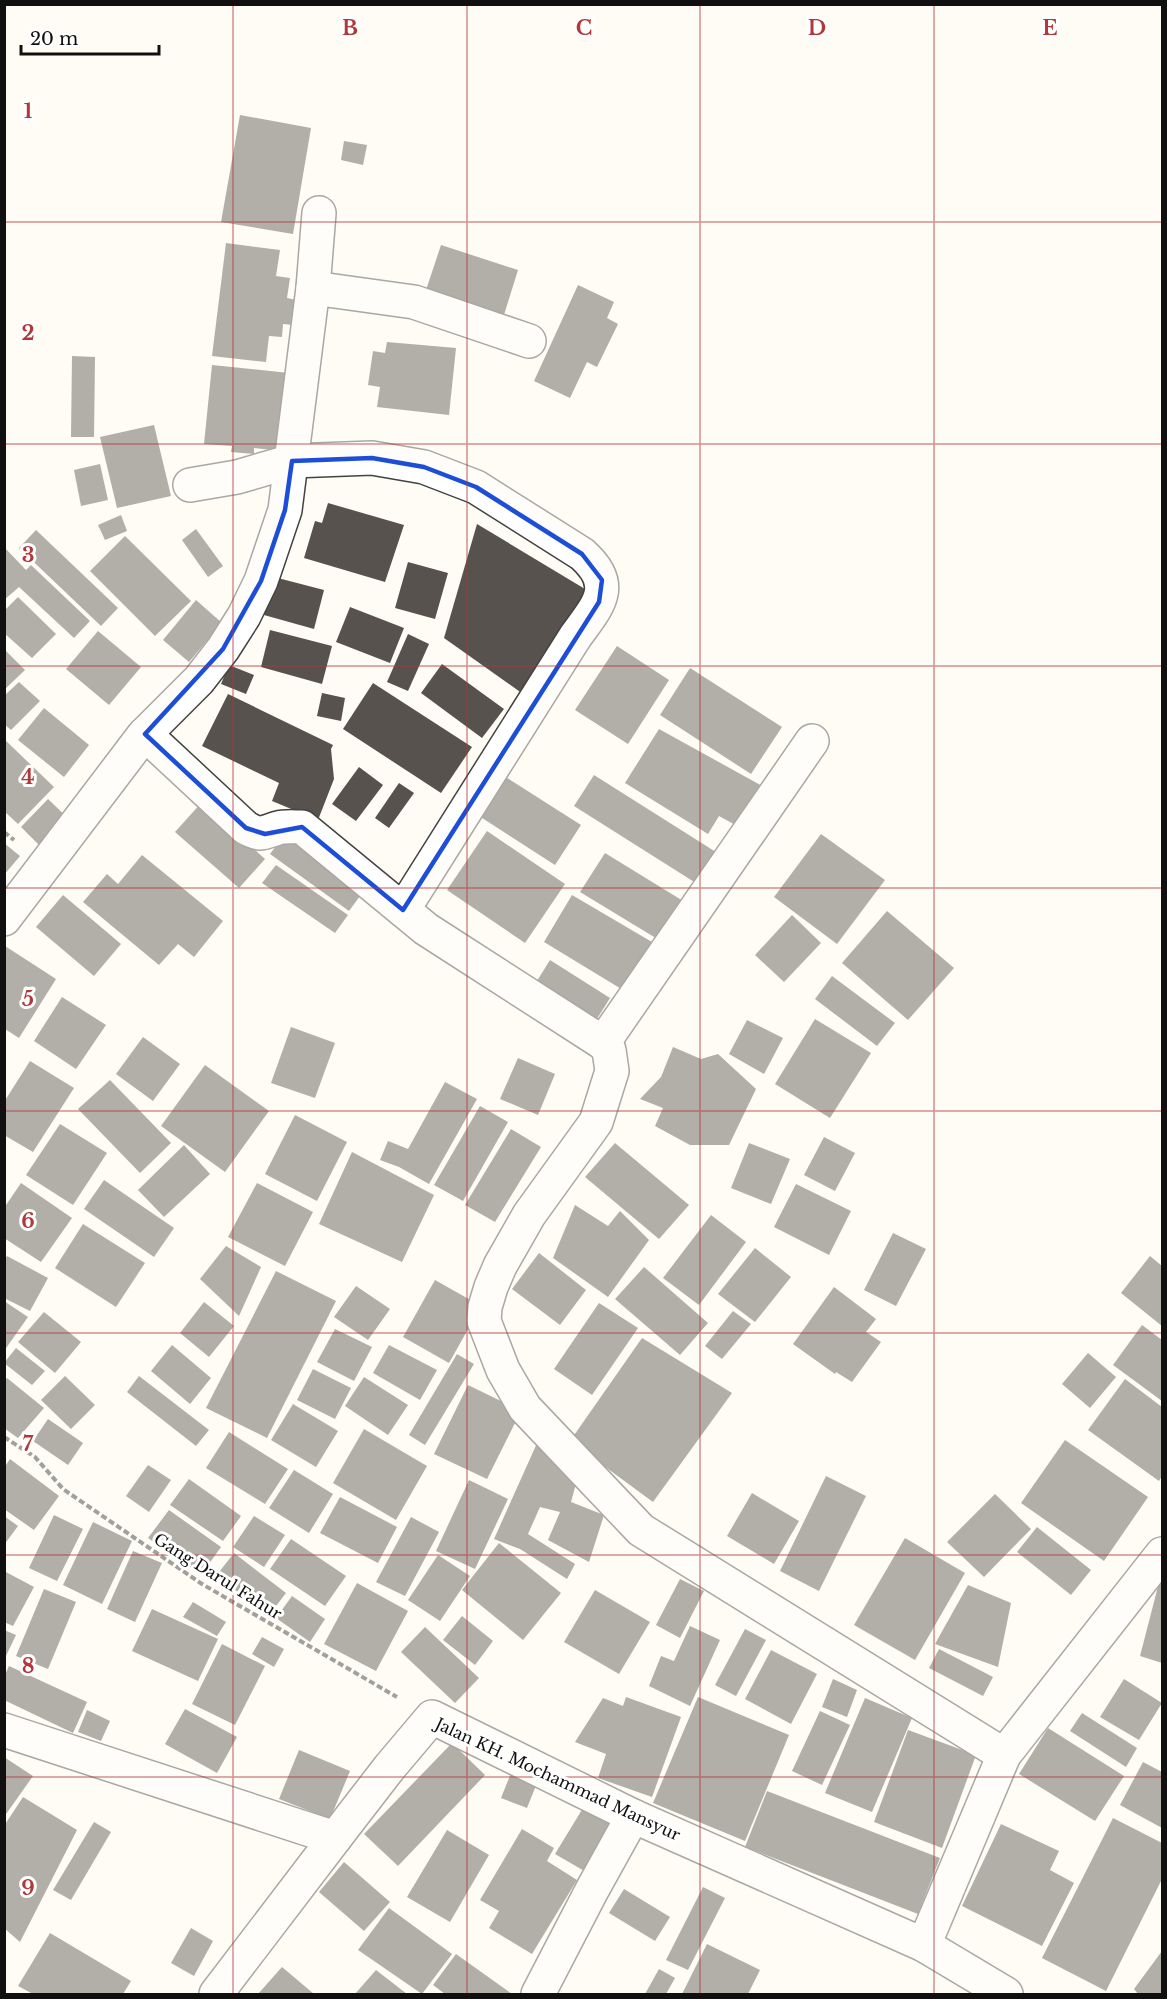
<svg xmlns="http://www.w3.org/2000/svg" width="1167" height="1999" viewBox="0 0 1167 1999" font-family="'Libre Baskerville',serif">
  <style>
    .building { fill: #57524d }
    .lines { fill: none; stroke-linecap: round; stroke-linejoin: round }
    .street-casing { stroke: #434343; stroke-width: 36 }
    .path { stroke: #323232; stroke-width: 4; stroke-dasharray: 6 3; stroke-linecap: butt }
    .street { stroke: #fff; stroke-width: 33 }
    .marked { fill: none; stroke: #1d4ed8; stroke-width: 4.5; stroke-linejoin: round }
    .grid { fill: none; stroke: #b13738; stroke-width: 1.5; stroke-opacity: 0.55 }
    .labels { text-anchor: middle; stroke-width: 6; stroke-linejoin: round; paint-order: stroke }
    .street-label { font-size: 16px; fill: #101010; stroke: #fff }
    .grid-label { font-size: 20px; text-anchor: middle; font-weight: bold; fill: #b13738; stroke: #fff; stroke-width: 6; stroke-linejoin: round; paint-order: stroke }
  </style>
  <rect width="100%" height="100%" fill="#fefcf4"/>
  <g class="building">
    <polygon points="240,115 311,128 293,234 221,222"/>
    <polygon points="344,141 367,145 363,165 341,160"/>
    <polygon points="226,243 280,250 276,276 290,278 287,298 296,300 293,325 283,324 282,337 269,336 266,362 212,356"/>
    <polygon points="441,245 518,270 503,318 425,293"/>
    <polygon points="578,285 614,302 607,318 618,324 597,367 587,362 570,398 534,381"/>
    <polygon points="387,342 456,348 449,415 377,407 380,387 368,385 373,351 385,353"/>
    <polygon points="72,356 95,357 94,437 71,437"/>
    <polygon points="212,365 289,373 281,451 254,448 254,454 231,452 232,446 204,444"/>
    <polygon points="154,425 171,496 117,508 100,437"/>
    <polygon points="100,464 108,500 81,506 74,470"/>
    <polygon points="328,503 404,525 385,582 304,558 315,521 322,523"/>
    <polygon points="121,515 127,531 105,540 98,525"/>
    <polygon points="477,524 595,595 523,694 444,638"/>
    <polygon points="196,529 223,566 208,577 182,540"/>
    <polygon points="36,530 118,608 101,626 19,548"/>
    <polygon points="125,536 191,601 155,636 90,571"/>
    <polygon points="4,547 26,570 31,565 90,621 74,638 19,587 4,600"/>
    <polygon points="408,562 448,573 435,619 395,608"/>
    <polygon points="274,577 324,590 314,629 264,615"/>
    <polygon points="18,597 56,634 32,658 4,633 4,611"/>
    <polygon points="196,600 222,623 189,662 163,640"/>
    <polygon points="350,607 404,628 390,663 336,642"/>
    <polygon points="270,630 332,646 322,684 261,667"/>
    <polygon points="98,631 141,667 109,705 66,669"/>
    <polygon points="408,634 429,644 408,691 387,682"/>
    <polygon points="617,646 669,680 628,744 575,710"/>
    <polygon points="4,649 25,670 4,690"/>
    <polygon points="442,664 504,709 482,738 421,693"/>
    <polygon points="229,665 254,675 246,694 221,684"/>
    <polygon points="690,668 782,727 751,774 660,715"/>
    <polygon points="19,682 40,701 11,730 4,724 4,696"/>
    <polygon points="373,683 472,747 441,793 343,729"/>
    <polygon points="322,693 345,698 341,721 317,716"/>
    <polygon points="228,694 333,745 331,749 334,779 318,820 272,801 279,783 202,746"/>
    <polygon points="44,708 89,745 64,777 18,740"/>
    <polygon points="659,729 764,787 741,828 719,816 708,834 625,783"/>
    <polygon points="4,739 54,787 18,824 4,811"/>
    <polygon points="359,767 383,785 356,821 332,804"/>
    <polygon points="501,774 581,825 555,865 476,814"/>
    <polygon points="594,775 719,854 699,885 574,806"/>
    <polygon points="399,783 414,793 389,828 375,818"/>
    <polygon points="48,799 73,823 45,851 21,827"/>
    <polygon points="202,802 265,859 239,888 175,832"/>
    <polygon points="289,829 368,885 349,911 270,854"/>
    <polygon points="487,831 565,884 525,943 447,890"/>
    <polygon points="821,834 885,880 837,944 774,897"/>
    <polygon points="4,843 20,856 4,875"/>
    <polygon points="605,853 688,904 664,943 580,892"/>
    <polygon points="142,855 223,921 194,957 178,944 159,965 83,902 107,874 118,884"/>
    <polygon points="276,865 348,915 335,933 262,883"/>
    <polygon points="63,895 121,944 94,976 36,927"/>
    <polygon points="572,895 652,942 623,990 544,942"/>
    <polygon points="887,911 954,968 908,1020 842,963"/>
    <polygon points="792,915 821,943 784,982 755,955"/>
    <polygon points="5,946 56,979 19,1038 5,1029"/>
    <polygon points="550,960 610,998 592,1027 532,989"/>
    <polygon points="832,976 895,1023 877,1046 815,999"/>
    <polygon points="62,997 106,1025 76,1069 34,1041"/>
    <polygon points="815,1019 871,1053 830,1118 775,1084"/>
    <polygon points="747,1020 783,1038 764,1074 729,1054"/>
    <polygon points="291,1027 335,1043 315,1098 271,1083"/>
    <polygon points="143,1037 180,1064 153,1101 116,1074"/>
    <polygon points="673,1047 701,1059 718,1054 756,1089 729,1145 690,1145 655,1126 663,1108 640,1099 661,1077"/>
    <polygon points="518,1058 555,1074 538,1115 500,1099"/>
    <polygon points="30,1061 74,1088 33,1152 4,1135 4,1102"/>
    <polygon points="205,1065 269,1111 225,1172 161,1126"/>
    <polygon points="110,1080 171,1143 140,1173 78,1109"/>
    <polygon points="445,1082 477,1099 429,1184 399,1167 380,1160 388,1141 408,1149"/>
    <polygon points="480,1106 508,1122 463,1201 434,1185"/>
    <polygon points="295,1115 347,1142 317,1201 265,1174"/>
    <polygon points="60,1124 107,1153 73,1205 26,1175"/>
    <polygon points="511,1129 541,1147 495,1222 465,1205"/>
    <polygon points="824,1137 855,1153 835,1191 804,1175"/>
    <polygon points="615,1143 689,1205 659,1239 585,1177"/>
    <polygon points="749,1143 790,1159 771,1204 731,1188"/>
    <polygon points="184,1145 210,1174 164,1217 138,1190"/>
    <polygon points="352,1152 434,1195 402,1262 319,1224"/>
    <polygon points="104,1180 174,1228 154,1257 84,1209"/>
    <polygon points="21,1183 72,1218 41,1262 4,1238 4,1208"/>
    <polygon points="257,1183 313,1212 285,1266 228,1237"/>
    <polygon points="796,1184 851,1211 829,1255 774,1227"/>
    <polygon points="575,1205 608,1226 620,1211 649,1240 608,1297 553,1258"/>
    <polygon points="711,1215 746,1242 699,1305 663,1278"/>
    <polygon points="83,1224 145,1263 116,1307 55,1268"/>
    <polygon points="893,1233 926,1249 896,1306 864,1290"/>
    <polygon points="226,1246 261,1267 239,1316 200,1279"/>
    <polygon points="755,1248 791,1277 755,1322 718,1294"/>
    <polygon points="539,1253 586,1290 560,1325 512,1289"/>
    <polygon points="7,1256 48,1278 30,1311 4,1298 4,1261"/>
    <polygon points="1150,1256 1162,1266 1162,1326 1121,1293"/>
    <polygon points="644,1267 708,1323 680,1355 615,1299"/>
    <polygon points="276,1271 336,1301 267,1438 206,1408"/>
    <polygon points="435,1280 481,1306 449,1363 403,1337"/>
    <polygon points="356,1286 390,1309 368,1340 334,1317"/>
    <polygon points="834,1287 876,1319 866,1332 881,1342 852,1382 836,1372 835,1374 793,1344"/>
    <polygon points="4,1301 28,1317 4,1351"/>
    <polygon points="204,1302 234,1326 209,1357 180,1333"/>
    <polygon points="599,1303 638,1328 592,1395 554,1369"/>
    <polygon points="733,1311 751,1324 722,1359 705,1346"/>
    <polygon points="44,1312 81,1342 55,1373 18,1342"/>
    <polygon points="1142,1325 1162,1340 1162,1401 1113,1365"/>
    <polygon points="335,1329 372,1347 354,1381 317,1362"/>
    <polygon points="642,1338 732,1393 653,1502 570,1441"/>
    <polygon points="172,1345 211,1378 190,1404 151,1371"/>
    <polygon points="389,1345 437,1370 420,1400 373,1373"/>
    <polygon points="16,1348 45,1371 32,1385 4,1363"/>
    <polygon points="1088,1353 1116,1377 1090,1408 1062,1384"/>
    <polygon points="457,1354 474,1364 425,1445 409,1435"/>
    <polygon points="313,1369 351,1388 335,1419 297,1400"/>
    <polygon points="65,1376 95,1405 71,1429 41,1400"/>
    <polygon points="139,1376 209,1430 196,1446 127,1392"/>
    <polygon points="364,1377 408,1405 388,1435 345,1406"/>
    <polygon points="7,1378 44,1408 18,1438 4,1428 4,1382"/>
    <polygon points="1125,1379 1162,1407 1162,1476 1159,1481 1088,1430"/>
    <polygon points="468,1385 521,1411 487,1479 434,1454"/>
    <polygon points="293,1404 338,1431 316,1467 271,1440"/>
    <polygon points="48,1419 83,1443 68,1465 33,1441"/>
    <polygon points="364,1429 427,1466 396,1520 333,1483"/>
    <polygon points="229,1432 288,1469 265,1504 206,1468"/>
    <polygon points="1065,1440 1148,1497 1104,1561 1021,1503"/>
    <polygon points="538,1441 581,1465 571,1502 604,1515 589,1562 548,1540 560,1512 540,1507 528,1534 575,1564 567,1579 520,1549 494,1539"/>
    <polygon points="10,1459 59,1496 34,1530 4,1509 4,1468"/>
    <polygon points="148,1465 171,1480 149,1512 126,1496"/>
    <polygon points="294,1470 333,1494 309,1533 269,1508"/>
    <polygon points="826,1476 866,1496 819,1591 780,1571"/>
    <polygon points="189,1479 241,1516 223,1541 170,1505"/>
    <polygon points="469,1480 508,1499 475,1569 436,1551"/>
    <polygon points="752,1493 799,1521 774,1564 727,1536"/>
    <polygon points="995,1494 1031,1529 984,1577 947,1542"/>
    <polygon points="340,1497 397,1527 378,1563 320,1533"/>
    <polygon points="169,1510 221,1547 201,1575 148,1538"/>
    <polygon points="54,1515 83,1529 57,1581 29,1568"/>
    <polygon points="4,1516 18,1526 4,1545"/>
    <polygon points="254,1516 285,1535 264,1567 233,1547"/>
    <polygon points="411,1517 439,1532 405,1596 376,1582"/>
    <polygon points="93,1522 132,1541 102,1604 63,1585"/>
    <polygon points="1037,1527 1091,1570 1071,1595 1017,1552"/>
    <polygon points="905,1538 965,1573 915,1660 854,1625"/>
    <polygon points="291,1539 346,1576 325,1606 270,1569"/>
    <polygon points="499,1543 561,1593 523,1640 462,1590"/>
    <polygon points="133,1551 162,1563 135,1622 107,1609"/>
    <polygon points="234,1553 286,1593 269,1615 216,1576"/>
    <polygon points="438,1555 470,1576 440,1621 408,1600"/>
    <polygon points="4,1571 34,1587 13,1626 4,1622"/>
    <polygon points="1162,1571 1162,1663 1140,1656"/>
    <polygon points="680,1579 704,1591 680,1638 656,1625"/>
    <polygon points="357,1583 408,1611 376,1671 324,1644"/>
    <polygon points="968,1585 1011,1603 998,1667 935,1644"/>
    <polygon points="44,1589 76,1602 48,1669 16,1656"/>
    <polygon points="595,1590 650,1622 619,1674 564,1642"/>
    <polygon points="292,1596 325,1619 310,1642 276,1618"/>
    <polygon points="193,1602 226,1622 217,1636 183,1617"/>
    <polygon points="152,1609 218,1639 198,1681 132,1651"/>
    <polygon points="462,1616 493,1641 475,1665 443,1640"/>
    <polygon points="690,1626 720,1640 690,1706 649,1686 661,1656 674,1661"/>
    <polygon points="425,1627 479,1678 455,1703 401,1652"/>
    <polygon points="745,1629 766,1640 736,1696 715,1685"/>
    <polygon points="4,1630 16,1635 4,1660"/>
    <polygon points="262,1637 284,1649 274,1667 252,1654"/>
    <polygon points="222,1644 265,1666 235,1725 192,1704"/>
    <polygon points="939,1649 993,1677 983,1696 929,1668"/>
    <polygon points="771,1650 817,1674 791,1724 745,1699"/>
    <polygon points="9,1666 87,1702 73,1733 4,1700 4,1677"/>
    <polygon points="833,1679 857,1690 847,1717 822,1707"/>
    <polygon points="1124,1679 1162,1703 1139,1740 1100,1717"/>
    <polygon points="626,1697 681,1717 652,1797 598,1778 606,1754 575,1742 603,1698 623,1706"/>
    <polygon points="698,1697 789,1735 745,1841 653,1803"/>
    <polygon points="865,1698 912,1718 872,1812 825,1793"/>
    <polygon points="185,1709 237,1737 217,1773 165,1744"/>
    <polygon points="87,1710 110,1721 101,1741 78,1732"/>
    <polygon points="820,1711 850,1725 822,1785 792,1771"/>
    <polygon points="1082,1713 1137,1748 1126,1767 1070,1731"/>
    <polygon points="1048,1728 1124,1776 1095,1821 1019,1774"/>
    <polygon points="908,1730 976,1755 942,1848 874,1822"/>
    <polygon points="452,1743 485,1775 398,1866 364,1834"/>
    <polygon points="299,1750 350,1771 330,1819 279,1799"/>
    <polygon points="4,1757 33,1776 4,1817"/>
    <polygon points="1143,1762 1162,1772 1162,1828 1120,1805"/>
    <polygon points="511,1773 537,1783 527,1808 501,1798"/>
    <polygon points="767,1791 940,1858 918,1914 745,1847"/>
    <polygon points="23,1797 77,1830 20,1942 4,1928 4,1826"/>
    <polygon points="583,1808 621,1830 593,1876 555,1854"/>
    <polygon points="1113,1818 1162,1843 1162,1879 1106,1991 1042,1958"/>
    <polygon points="94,1822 111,1832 71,1900 53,1890"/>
    <polygon points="1001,1824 1059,1851 1050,1870 1074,1883 1042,1946 962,1906"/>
    <polygon points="522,1829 554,1848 547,1861 577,1880 532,1954 489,1928 499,1911 480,1900"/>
    <polygon points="447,1830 489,1855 450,1922 407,1897"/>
    <polygon points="344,1862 390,1902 364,1931 319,1892"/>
    <polygon points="703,1887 725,1898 688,1970 666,1960"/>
    <polygon points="624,1889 670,1917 655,1941 609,1913"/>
    <polygon points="389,1908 452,1954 422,1994 358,1950"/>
    <polygon points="191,1928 213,1941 194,1976 171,1963"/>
    <polygon points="50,1933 131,1981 123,1994 33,1994 18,1986"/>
    <polygon points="707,1944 760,1970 748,1994 682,1994"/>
    <polygon points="1162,1951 1162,1994 1138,1994 1134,1989"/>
    <polygon points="456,1954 512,1994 445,1994 433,1985"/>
    <polygon points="282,1967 314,1994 258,1994"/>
    <polygon points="659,1969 675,1978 666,1994 645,1994"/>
    <polygon points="376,1970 407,1994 355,1994"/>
  </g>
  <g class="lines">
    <g class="street-casing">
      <g id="street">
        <polyline points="313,288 319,213"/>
        <path d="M190 485 237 477 292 461 372 458 424 467 476 487 582 554C618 586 598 605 575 637L403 910"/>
        <path d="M145 734 246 828C261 836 262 833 278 828 285 826 294 827 302 827L426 929 603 1043 609 1050 612 1071 596 1122 529 1215 500 1266 491 1287 485 1307 484 1321 503 1370 525 1408 641 1530 1004 1755"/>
        <polyline points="4,919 143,736 199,680 223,649 244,616 261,581 285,510 313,288 414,302 529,341"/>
        <polyline points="603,1043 812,741"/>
        <polyline points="4,1730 335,1838 389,1768 432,1717 633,1816 924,1945 1006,1994"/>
        <polyline points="924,1945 1004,1755 1162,1554"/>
        <polyline points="216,1994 335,1838"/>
        <polyline points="538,1994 592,1890 633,1816"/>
      </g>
    </g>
    <g class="path">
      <polyline points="4,832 14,840"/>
      <polyline points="4,1437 35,1457 63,1489 202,1584 397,1697"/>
    </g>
    <use href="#street" class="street"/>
  </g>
  <path d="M0 0H1167V1999H0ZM372 458 424 467 476 487 582 554 602 580 599 602 403 910 302 827 265 834 246 828 145 734 223 649 261 581 285 510 292 461Z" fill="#fefcf4" fill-opacity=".55" fill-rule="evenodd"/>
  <path class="marked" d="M372 458 424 467 476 487 582 554 602 580 599 602 403 910 302 827 265 834 246 828 145 734 223 649 261 581 285 510 292 461Z"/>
  <path class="grid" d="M233 4V1994M467 4V1994M700 4V1994M934 4V1994M4 222H1162M4 444H1162M4 666H1162M4 888H1162M4 1111H1162M4 1333H1162M4 1555H1162M4 1777H1162"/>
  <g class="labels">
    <g class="street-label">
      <text transform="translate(218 1576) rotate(32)" y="6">Gang Darul Fahur</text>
      <text transform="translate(558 1779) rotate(25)" y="6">Jalan KH. Mochammad Mansyur</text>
    </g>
  </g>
  <g class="grid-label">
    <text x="350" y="35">B</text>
    <text x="584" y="35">C</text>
    <text x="817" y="35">D</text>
    <text x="1050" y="35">E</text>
    <text x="28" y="118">1</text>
    <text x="28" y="340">2</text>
    <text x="28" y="562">3</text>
    <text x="28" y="784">4</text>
    <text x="28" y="1006">5</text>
    <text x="28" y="1228">6</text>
    <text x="28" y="1451">7</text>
    <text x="28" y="1673">8</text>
    <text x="28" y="1895">9</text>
  </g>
  <rect width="1167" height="1999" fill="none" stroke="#101010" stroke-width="12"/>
  <path d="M21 45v9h138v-9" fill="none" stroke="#101010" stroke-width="3"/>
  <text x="30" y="45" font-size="18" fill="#101010" stroke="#ffffff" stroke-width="4.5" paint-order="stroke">20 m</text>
</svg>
